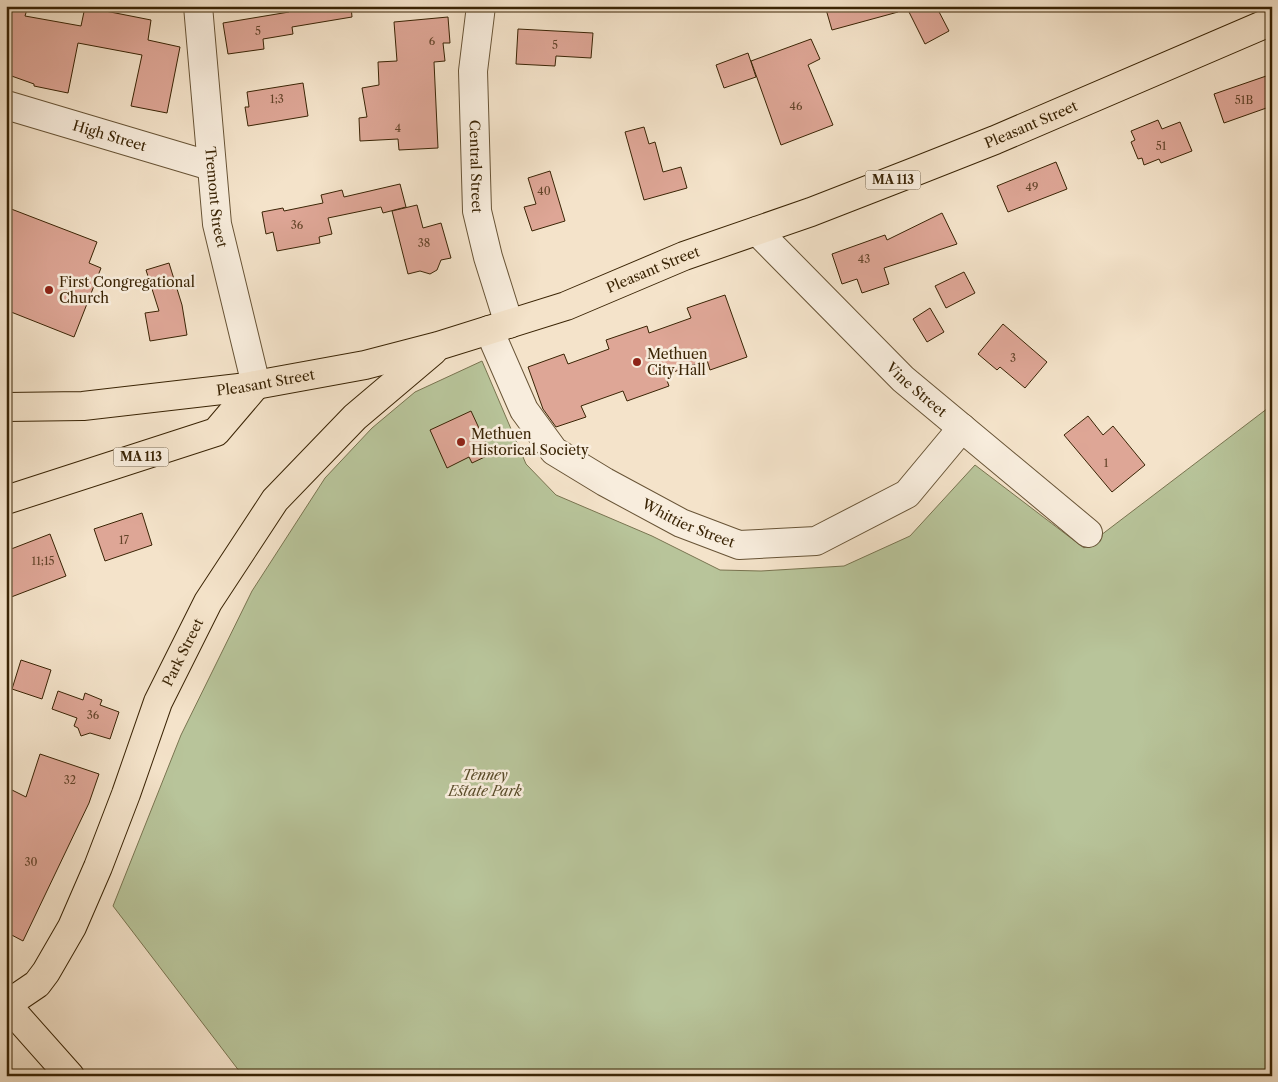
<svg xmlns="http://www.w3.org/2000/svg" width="1278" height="1082" viewBox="0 0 1278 1082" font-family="'Libre Caslon Text',serif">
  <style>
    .green { fill: #b8c49a; stroke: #797450 }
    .building { fill: #dea696; stroke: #3a2405 }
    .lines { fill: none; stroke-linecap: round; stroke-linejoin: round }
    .minor-casing { stroke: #685436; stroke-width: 30 }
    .major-casing { stroke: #3a2405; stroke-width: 30 }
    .minor { stroke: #f8eddd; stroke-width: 28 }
    .major { stroke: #f4e3ca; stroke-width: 28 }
    .poi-dot { fill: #8f2418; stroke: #f8eddd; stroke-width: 2 }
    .labels { text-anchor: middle; stroke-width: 5; stroke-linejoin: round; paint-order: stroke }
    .number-label { font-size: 11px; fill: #634429 }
    .shield { fill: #f8eddd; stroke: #736046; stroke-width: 1 }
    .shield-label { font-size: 12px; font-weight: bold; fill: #3a2405 }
    .street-label { font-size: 14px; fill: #3a2405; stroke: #f8eddd }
    .poi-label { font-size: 14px; fill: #3a2405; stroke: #f8eddd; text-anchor: start }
    .park-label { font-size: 14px; font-style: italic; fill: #5a4c2a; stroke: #f8eddd }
  </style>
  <rect width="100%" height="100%" fill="#f4e3ca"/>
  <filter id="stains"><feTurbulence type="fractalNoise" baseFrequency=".004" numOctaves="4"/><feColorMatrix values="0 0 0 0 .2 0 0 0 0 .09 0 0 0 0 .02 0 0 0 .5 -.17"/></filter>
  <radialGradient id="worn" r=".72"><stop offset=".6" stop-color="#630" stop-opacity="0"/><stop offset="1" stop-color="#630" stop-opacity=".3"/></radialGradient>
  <polygon class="green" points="482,361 526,464 556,495 652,536 720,570 761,571 844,566 910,536 975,465 1084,548 1272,405 1272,1076 243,1076 113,906 181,735 252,591 325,478 372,428 415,392"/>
  <g class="building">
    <polygon points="6,6 28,6 25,16 81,26 85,7 151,20 148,40 180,47 167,113 131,106 142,55 78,43 68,93 34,86 34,84 6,74"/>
    <polygon points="288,6 351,6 352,17 292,27 293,34 263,39 264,49 228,54 223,23 289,12"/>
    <polygon points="825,6 897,6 898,12 832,30"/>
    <polygon points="906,6 936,6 949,31 925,44"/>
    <polygon points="448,17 450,43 443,43 445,61 434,62 438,148 399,150 398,139 360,141 359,118 367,117 362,88 379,85 378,62 397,61 394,22"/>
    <polygon points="518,29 593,33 591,58 556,56 555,66 516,64"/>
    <polygon points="811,39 820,59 808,65 833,125 781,145 751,61"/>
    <polygon points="748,53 756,77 724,88 716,65"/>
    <polygon points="1272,74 1272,106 1224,123 1214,94"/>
    <polygon points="303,83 308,116 248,126 245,107 249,107 247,92"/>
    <polygon points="1158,120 1162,129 1180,122 1192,151 1161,163 1159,159 1144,165 1142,158 1138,159 1131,142 1135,140 1131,131"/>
    <polygon points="644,127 649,144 655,142 663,172 681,167 687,188 644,200 625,132"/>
    <polygon points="1056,162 1067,189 1008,212 997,186"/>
    <polygon points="550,171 565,221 532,231 524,207 536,204 528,178"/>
    <polygon points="400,184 406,207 383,213 381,207 328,218 332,234 319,237 320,243 277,251 273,232 266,234 262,212 283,208 284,211 323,203 321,195 342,190 344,197"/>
    <polygon points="417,205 423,228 441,223 451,258 441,260 437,270 430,274 420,271 408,274 392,211"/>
    <polygon points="6,207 97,242 89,263 101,268 74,337 6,310"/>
    <polygon points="942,213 957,244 884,268 889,284 862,293 857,279 842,284 832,254 885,235 887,240"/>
    <polygon points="169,263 182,305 187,335 150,341 145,313 159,311 146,270"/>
    <polygon points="964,272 975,293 946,308 935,286"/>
    <polygon points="725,295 747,357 710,370 707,360 665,375 669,386 627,401 623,391 581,406 586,417 556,427 543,409 528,367 564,354 568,364 609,349 606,340 647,326 649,333 691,318 687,308"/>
    <polygon points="930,308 944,332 927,342 913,319"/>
    <polygon points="1003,324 1047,362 1025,388 1000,367 997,370 978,354"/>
    <polygon points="471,411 491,454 472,463 469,457 447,468 430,430"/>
    <polygon points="1088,416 1103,435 1113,426 1145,465 1112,492 1064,435"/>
    <polygon points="142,513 152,545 105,561 94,529"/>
    <polygon points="50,534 66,576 6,599 6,551"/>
    <polygon points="21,660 51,670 42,699 12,689"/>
    <polygon points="58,691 83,700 85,693 102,700 100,705 119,712 110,739 90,733 81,736 78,728 74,726 77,718 52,709"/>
    <polygon points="40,754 99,774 89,803 23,941 6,932 6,787 26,797"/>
  </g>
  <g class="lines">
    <g class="minor-casing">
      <g id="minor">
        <path id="s1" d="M198 6 217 224 256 385"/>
        <path id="s2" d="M481 6 473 71 477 211 488 257 509 324"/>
        <path id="s3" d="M6 105 211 166"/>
        <path id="s4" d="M757 231 903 379 1088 533"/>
        <path id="s5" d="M489 330 524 410 554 451 605 482 681 523 739 545 816 541 907 494 962 428"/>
      </g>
    </g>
    <g class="major-casing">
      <g id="major">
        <path id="s6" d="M6 407 83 406 239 388 365 365 438 346 566 306 684 256 811 212 919 170 995 140 1272 21"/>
        <polyline points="6,500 216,432 256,385"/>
        <polyline points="6,1004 70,1076"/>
        <path id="s7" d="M6 1005 37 984 46 972 72 927 98 867 126 794 158 702 208 602 275 500 355 417 433 351"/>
      </g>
    </g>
    <use href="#minor" class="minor"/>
    <use href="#major" class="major"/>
  </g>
  <g class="poi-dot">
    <circle cx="49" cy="290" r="5"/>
    <circle cx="637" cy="362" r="5"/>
    <circle cx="461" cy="442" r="5"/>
  </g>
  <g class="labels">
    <g class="number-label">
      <text x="258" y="35">5</text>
      <text x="432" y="45">6</text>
      <text x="555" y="49">5</text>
      <text x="277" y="103">1;3</text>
      <text x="1244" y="104">51B</text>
      <text x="796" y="110">46</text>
      <text x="398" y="132">4</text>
      <text x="1161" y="150">51</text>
      <text x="1032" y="191">49</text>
      <text x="544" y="195">40</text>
      <text x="297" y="229">36</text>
      <text x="424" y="247">38</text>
      <text x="864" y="263">43</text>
      <text x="1013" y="362">3</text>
      <text x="1106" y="467">1</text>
      <text x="124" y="544">17</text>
      <text x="43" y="565">11;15</text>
      <text x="93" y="719">36</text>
      <text x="70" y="784">32</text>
      <text x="31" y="866">30</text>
    </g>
    <g class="shield">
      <rect x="865.5" y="170.5" width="55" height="19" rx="4"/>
      <rect x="113.5" y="447.5" width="55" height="19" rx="4"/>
    </g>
    <g class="shield-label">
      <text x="893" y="184">MA 113</text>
      <text x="141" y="461">MA 113</text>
    </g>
    <g class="street-label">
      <text dy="5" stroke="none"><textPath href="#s6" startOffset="1071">Pleasant Street</textPath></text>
      <text dy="5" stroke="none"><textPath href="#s3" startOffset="108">High Street</textPath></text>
      <text dy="5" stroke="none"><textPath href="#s2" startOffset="161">Central Street</textPath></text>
      <text dy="5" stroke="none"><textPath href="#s1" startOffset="192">Tremont Street</textPath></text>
      <text dy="5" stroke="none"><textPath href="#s6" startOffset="666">Pleasant Street</textPath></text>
      <text dy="5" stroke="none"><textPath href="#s6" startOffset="261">Pleasant Street</textPath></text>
      <text dy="5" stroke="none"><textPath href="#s4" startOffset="225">Vine Street</textPath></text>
      <text dy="5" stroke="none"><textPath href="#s5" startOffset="291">Whittier Street</textPath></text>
      <text dy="5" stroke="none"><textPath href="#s7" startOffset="401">Park Street</textPath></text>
    </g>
    <g class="poi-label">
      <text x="59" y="287">First Congregational<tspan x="59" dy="16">Church</tspan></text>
      <text x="647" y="359">Methuen<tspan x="647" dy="16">City Hall</tspan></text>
      <text x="471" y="439">Methuen<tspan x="471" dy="16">Historical Society</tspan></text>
    </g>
    <g class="park-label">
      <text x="485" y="780">Tenney<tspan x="485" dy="16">Estate Park</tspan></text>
    </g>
  </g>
  <rect width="1278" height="1082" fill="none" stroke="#f4e3ca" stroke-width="25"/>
  <rect x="8" y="8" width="1263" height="1067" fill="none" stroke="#3a2405" stroke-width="2.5"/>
  <rect x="12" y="12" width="1253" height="1057" fill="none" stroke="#3a2405"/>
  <rect width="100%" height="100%" filter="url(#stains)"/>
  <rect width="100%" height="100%" fill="url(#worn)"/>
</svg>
